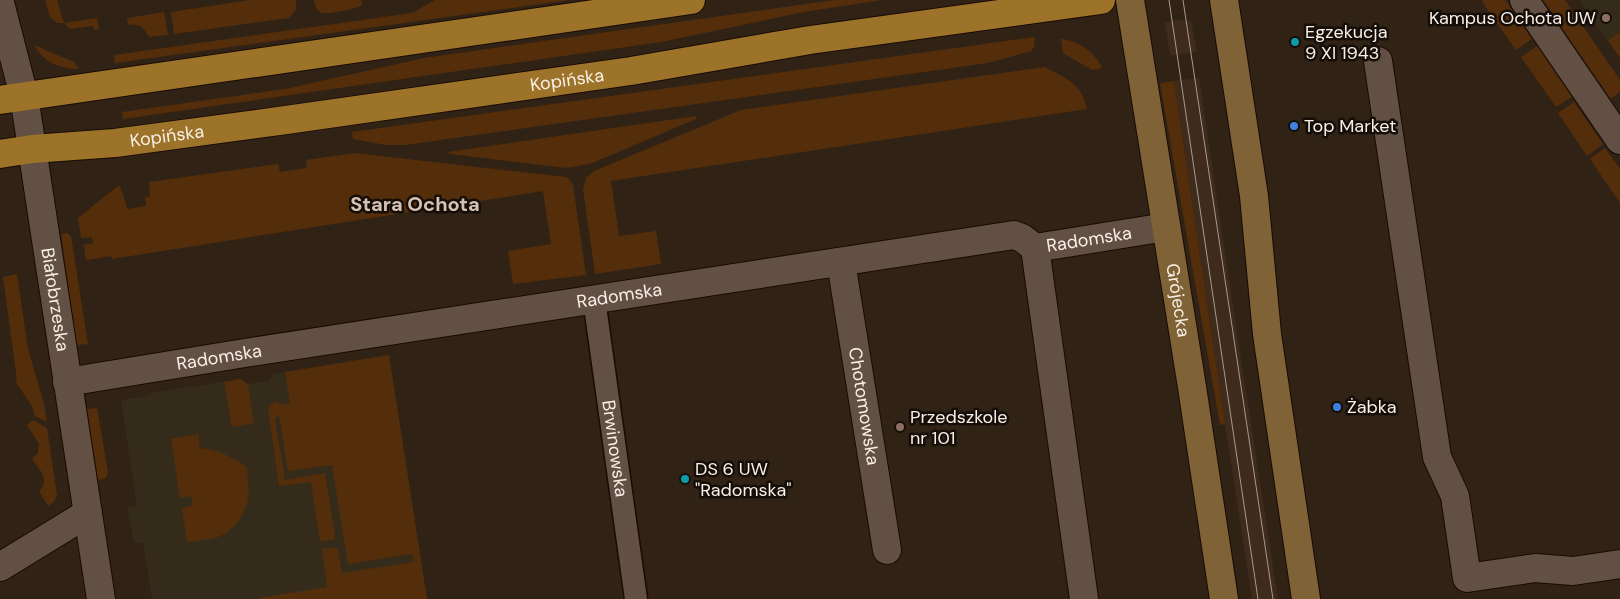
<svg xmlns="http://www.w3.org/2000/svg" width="1620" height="599" viewBox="0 0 1620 599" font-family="'DM Sans',sans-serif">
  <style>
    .built { fill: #3f2b1b }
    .education { fill: #352b1b }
    .green { fill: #542e0a }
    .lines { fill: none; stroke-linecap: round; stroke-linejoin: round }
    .pedestrian-casing { stroke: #180b03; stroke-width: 25 }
    .minor-casing { stroke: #180b03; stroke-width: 30 }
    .tertiary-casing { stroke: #180b03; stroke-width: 30 }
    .secondary-casing { stroke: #180b03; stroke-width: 30 }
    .primary-casing { stroke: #180b03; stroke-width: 30 }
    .pedestrian { stroke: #625044; stroke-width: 22 }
    .minor { stroke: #625044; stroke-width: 28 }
    .tertiary { stroke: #625044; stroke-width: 28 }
    .secondary { stroke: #806237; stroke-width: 28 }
    .primary { stroke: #9d732a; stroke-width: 28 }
    .tram { stroke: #a69a91; stroke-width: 1 }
    .education-dot { fill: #8d6e63; stroke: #140d08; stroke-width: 2 }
    .culture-dot { fill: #0f9aa8; stroke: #140d08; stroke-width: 2 }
    .shop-dot { fill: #3f7fe0; stroke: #140d08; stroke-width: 2 }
    .labels { text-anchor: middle; stroke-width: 5; stroke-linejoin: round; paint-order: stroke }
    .poi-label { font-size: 18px; fill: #f9efe7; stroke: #140d08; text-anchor: start }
    .street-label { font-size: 18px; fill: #f9efe7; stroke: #140d08 }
    .quarter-label { font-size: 20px; font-weight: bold; fill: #d6c2b3; stroke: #140d08 }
  </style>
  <rect width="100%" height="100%" fill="#312216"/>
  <g class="built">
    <polygon points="1175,20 1191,21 1197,52 1170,56 1165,23"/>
    <polygon points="1199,78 1242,366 1278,599 1252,599 1225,424 1174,81"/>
  </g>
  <g class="education">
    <polygon points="1581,0 1620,0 1620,58 1580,1"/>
    <polygon points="389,355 427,599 152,599 143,543 134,543 127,508 137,506 121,400 151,395 151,393 240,379 248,384 268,381 273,374"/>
  </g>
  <g class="green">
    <polygon points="45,0 57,0 64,23 97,18 99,29 94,30 93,26 70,29 64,23 57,23 50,17"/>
    <polygon points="250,0 296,0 296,10 289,18 174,34 171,12"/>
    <path d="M314 0H361L362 5C357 9 329 14 322 13 317 12 315 5 314 0Z"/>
    <polygon points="435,0 570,0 115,63 114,55 412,13"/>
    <polygon points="834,0 882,0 804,12 661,42 123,119 122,112 285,89 424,58"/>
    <polygon points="1483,0 1505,0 1532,39 1516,50 1483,3"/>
    <polygon points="1543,0 1565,0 1620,80 1620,91 1614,97 1610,98"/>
    <path d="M164 12 168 35 149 37C143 27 141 23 128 25L127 18Z"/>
    <polygon points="1620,32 1620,58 1608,40"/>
    <polygon points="1035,37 1034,47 1031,51 988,63 405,145 386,145 353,139 352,132"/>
    <path d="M1061 39C1077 40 1096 53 1102 68L1092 70 1063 53Z"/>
    <path d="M34 45 74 62 79 69C59 69 44 62 34 45Z"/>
    <polygon points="1537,46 1572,97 1556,107 1521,57"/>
    <path d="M1045 67C1067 79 1081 83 1087 109L611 181 619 236 656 231 661 264 595 274 583 189 586 178 594 171 741 110Z"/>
    <polygon points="1174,81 1225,424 1220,425 1160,83"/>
    <polygon points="1574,102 1603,144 1587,156 1558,113"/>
    <polygon points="696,116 697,116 696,119 590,164 566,168 450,154 448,152"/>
    <polygon points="1605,148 1620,169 1620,203 1590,159"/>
    <polygon points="355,153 566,177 570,180 573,185 586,275 513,284 508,251 551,244 543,191 112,259 111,256 86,260 84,245 93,243 92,237 81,238 78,218 119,185 125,200 127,209 146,206 145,198 150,196 149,182 278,164 280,172 307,168 306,160"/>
    <polygon points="67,233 71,236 88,344 77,345 61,234"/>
    <polygon points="17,274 28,349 44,404 47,422 35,416 32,406 15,381 17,380 3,277"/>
    <polygon points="389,355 427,599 260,599 259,598 327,587 322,549 334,547 338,550 342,573 414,562 412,554 348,564 332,465 288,471 279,415 275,419 285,480 325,473 335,537 333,540 320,541 311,482 279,486 268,408 272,403 278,402 279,405 290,403 285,372"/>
    <polygon points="240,379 248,384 254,423 232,427 224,382"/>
    <polygon points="97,408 108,473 106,478 98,480 87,409"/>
    <path d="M33 420 47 428 57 495 54 502 48 506 39 491C51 480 39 469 32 459L38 453 39 444 27 425Z"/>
    <path d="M198 434 200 448C219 449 232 458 247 467 247 477 250 489 248 499 247 506 243 513 239 520 224 540 211 539 187 542L182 508 193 505 191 496 180 498 171 439Z"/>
  </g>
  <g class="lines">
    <g class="pedestrian-casing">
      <g id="pedestrian">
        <path id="s1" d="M594 299 636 599"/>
      </g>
    </g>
    <g class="minor-casing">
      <g id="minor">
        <polyline points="1524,0 1620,140"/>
        <polyline points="1378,61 1437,457 1455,496 1467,578 1535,568 1573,571 1620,564"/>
        <polyline points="1035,248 1084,599"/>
        <path id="s2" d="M841 262 887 550"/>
        <path id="s3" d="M67 382 251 352 1014 235 1022 238 1035 248 1166 227"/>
        <polyline points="0,567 88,513"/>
      </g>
    </g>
    <g class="tertiary-casing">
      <g id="tertiary">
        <path id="s4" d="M0 3 24 96 101 599"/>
      </g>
    </g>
    <g class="secondary-casing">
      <g id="secondary">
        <path id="s5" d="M1130 0 1192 387 1224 599"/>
        <polyline points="1224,0 1254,196 1267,334 1306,599"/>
      </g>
    </g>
    <g class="primary-casing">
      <g id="primary">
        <polyline points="0,100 691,0"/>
        <path id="s6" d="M0 154 32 149 115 143 286 120 631 71 810 40 1101 0"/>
      </g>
    </g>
    <use href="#pedestrian" class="pedestrian"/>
    <use href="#minor" class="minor"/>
    <use href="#tertiary" class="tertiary"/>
    <use href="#secondary" class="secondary"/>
    <use href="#primary" class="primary"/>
    <g class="tram">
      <polyline points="1169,0 1258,599"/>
      <polyline points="1183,0 1273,599"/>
    </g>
  </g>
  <g class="education-dot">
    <circle cx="1606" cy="18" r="5"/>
    <circle cx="900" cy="427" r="5"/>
  </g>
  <g class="culture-dot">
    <circle cx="1295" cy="42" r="5"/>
    <circle cx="685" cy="479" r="5"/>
  </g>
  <g class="shop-dot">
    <circle cx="1294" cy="126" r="5"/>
    <circle cx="1337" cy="407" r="5"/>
  </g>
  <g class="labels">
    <g class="poi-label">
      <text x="1596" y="24" text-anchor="end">Kampus Ochota UW</text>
      <text x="1305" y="38">Egzekucja<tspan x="1305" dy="21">9 XI 1943</tspan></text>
      <text x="1304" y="132">Top Market</text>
      <text x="1347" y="413">Żabka</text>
      <text x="910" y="423">Przedszkole<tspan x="910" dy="21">nr 101</tspan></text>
      <text x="695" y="475">DS 6 UW<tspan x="695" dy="21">"Radomska"</tspan></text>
    </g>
    <g class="street-label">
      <text dy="6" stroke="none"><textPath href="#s6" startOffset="572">Kopińska</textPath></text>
      <text dy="6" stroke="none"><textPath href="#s6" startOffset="168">Kopińska</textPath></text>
      <text dy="6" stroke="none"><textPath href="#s3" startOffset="1038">Radomska</textPath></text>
      <text dy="6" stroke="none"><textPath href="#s3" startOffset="559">Radomska</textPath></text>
      <text dy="6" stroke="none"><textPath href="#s5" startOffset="304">Grójecka</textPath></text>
      <text dy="6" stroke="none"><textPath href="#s4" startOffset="302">Białobrzeska</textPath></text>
      <text dy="6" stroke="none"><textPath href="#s3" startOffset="154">Radomska</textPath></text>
      <text dy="6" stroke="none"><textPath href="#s2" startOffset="146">Chotomowska</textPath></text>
      <text dy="6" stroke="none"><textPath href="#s1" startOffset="151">Brwinowska</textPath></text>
    </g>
    <g class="quarter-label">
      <text x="415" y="211">Stara Ochota</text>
    </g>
  </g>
</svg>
